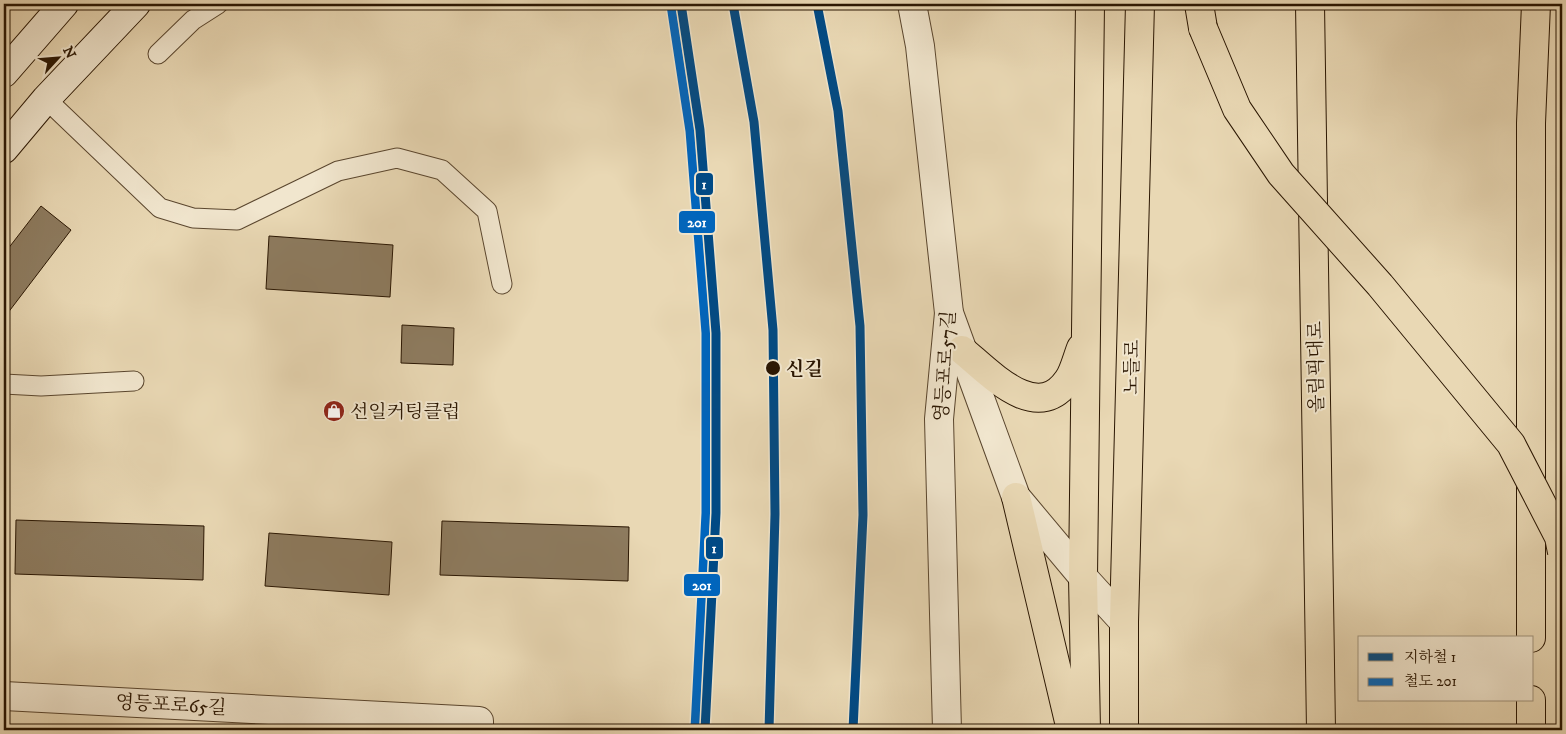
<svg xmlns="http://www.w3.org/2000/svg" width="1566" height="734" viewBox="0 0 1566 734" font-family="'IM FELL DW Pica','Noto Serif KR',serif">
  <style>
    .building { fill: #8d7b5f; stroke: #2a1602 }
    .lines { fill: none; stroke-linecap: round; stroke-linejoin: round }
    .service-casing { stroke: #5a462e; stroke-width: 21 }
    .minor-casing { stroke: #5a462e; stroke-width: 30 }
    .tertiary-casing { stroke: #5a462e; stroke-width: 30 }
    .secondary-casing { stroke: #2a1602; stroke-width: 30 }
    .primary-casing { stroke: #2a1602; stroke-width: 30 }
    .trunk-casing { stroke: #2a1602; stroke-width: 30 }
    .service { stroke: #f1e6ce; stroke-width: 19 }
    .minor { stroke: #f1e6ce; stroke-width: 28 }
    .tertiary { stroke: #f1e6ce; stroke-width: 28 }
    .secondary { stroke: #f1e6ce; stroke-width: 28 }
    .primary { stroke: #e9d8b4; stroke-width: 28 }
    .trunk { stroke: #e9d8b4; stroke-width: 28 }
    .trunk-bridge-casing { stroke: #2a1602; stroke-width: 30; stroke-linecap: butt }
    .trunk-bridge { stroke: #e9d8b4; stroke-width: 28 }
    .rail-1-casing { stroke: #f1e6ce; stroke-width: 12 }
    .rail-1 { stroke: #0065bd; stroke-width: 9 }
    .metro-1-casing { stroke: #f1e6ce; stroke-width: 12 }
    .metro-1 { stroke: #004a85; stroke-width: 9 }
    .stop-dot { fill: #2a1602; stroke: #f1e6ce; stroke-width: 2 }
    .labels { text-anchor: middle; stroke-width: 4; stroke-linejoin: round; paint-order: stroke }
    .street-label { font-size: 19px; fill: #2a1602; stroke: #f1e6ce }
    .stop-label { font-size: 19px; font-weight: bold; fill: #2a1602; stroke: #f1e6ce; text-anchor: start }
    .poi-label { font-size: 19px; fill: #2a1602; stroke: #f1e6ce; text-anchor: start }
    .line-badge { stroke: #f1e6ce; stroke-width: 2 }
    .badge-label { font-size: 14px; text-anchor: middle; font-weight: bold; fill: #fff }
  </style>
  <rect width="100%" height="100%" fill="#e9d8b4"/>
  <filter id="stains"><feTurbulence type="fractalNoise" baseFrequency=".004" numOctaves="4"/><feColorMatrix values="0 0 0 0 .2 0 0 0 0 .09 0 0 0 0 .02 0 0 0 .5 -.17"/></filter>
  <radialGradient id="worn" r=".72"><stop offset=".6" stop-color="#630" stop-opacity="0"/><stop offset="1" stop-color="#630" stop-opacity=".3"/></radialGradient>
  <g class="building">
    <polygon points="41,206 71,230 4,318 4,254"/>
    <polygon points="269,236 393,245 390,297 266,289"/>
    <polygon points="402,325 454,328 453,365 401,363"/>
    <polygon points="16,520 204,526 203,580 15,574"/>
    <polygon points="442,521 629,527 628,581 440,575"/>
    <polygon points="269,533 392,542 389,595 265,586"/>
  </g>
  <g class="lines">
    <g class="service-casing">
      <g id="service">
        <polyline points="158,54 193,20 218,4"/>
        <polyline points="46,99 160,208 193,218 237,220 338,171 397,158 442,170 487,211 502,284"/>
        <polyline points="4,384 41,386 134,381"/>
      </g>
    </g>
    <g class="minor-casing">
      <g id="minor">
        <polyline points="4,696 479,721 479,730"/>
        <polyline points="947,730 939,419 949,313"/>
      </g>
    </g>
    <g class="tertiary-casing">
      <polyline id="tertiary" points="912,4 920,46 949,313 1016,497 1083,577 1124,622"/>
    </g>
    <g class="secondary-casing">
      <g id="secondary">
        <polyline points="4,73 64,4"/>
        <polyline points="4,149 46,99 136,4"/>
      </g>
    </g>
    <g class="primary-casing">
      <g id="primary">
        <path d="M962 350C990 373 1037 425 1068 380 1074 372 1077 358 1081 348"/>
        <polyline points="1016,497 1071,730"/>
        <polyline points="1086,730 1083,577 1090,4"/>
        <polyline points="1124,730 1124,622 1140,4"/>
      </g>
    </g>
    <g class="trunk-casing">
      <g id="trunk">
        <polyline points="1199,4 1203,28"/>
        <polyline points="1310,4 1321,730"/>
        <polyline points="1531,638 1531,123 1536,4"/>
        <polyline points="1531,700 1531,730"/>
      </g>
    </g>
    <use href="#service" class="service"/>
    <use href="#minor" class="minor"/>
    <use href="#tertiary" class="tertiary"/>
    <use href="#secondary" class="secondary"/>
    <use href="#primary" class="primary"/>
    <use href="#trunk" class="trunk"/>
    <g class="trunk-bridge-casing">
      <polyline id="trunk-bridge" points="1203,28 1237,109 1281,174 1380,285 1511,444 1559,537 1562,552"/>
    </g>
    <use href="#trunk-bridge" class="trunk-bridge"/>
    <g class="rail-1-casing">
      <polyline id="rail-1" points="671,5 690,131 706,333 706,513 695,729"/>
    </g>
    <use href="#rail-1" class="rail-1"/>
    <g class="metro-1-casing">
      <g id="metro-1">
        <polyline points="681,4 700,130 716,333 716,513 705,730"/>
        <polyline points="733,4 754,122 773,330 775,514 769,730"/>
        <polyline points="817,4 838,111 860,326 863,515 853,730"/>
      </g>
    </g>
    <use href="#metro-1" class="metro-1"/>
  </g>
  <defs>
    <g id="shop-disc" transform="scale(1.125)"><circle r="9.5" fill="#8f2418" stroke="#f1e6ce"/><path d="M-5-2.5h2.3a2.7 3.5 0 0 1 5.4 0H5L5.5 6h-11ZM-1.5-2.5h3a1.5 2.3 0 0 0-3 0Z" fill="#fff"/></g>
  </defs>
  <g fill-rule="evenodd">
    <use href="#shop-disc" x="334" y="411"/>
  </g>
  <circle class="stop-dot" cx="773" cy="368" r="8"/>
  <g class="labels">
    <g class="street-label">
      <text transform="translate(944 366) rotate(-86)" y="7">영등포로57길</text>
      <text transform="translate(1131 367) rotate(-89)" y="7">노들로</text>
      <text transform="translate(1315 367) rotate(-91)" y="7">올림픽대로</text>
      <text transform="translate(171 704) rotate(3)" y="7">영등포로65길</text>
    </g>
    <g class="stop-label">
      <text x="786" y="375">신길</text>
    </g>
    <g class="poi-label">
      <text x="350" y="418">선일커팅클럽</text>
    </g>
  </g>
  <g class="line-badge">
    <rect x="695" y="172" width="19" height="24" rx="5" fill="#004a85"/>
    <rect x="678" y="210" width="38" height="24" rx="5" fill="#0065bd"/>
    <rect x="705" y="536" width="19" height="24" rx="5" fill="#004a85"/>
    <rect x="683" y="573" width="38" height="24" rx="5" fill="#0065bd"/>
  </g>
  <g class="badge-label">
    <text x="704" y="189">1</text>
    <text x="697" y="227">201</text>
    <text x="714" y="553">1</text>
    <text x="702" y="590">201</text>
  </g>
  <rect width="1566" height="734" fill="none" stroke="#e9d8b4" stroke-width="20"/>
  <rect x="5" y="5" width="1556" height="724" fill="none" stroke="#2a1602" stroke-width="2.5"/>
  <rect x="10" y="10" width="1546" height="714" fill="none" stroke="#2a1602"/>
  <rect x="1358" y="636" width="175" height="65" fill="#f1e6ce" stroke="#a1937c"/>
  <rect x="1368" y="653" width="25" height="8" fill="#004a85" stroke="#a1937c"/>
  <text x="1404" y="662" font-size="15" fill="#2a1602">지하철 1</text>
  <rect x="1368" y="678" width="25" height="8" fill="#0065bd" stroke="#a1937c"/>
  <text x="1404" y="686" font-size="15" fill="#2a1602">철도 201</text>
  <g transform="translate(58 58) rotate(64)" stroke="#f1e6ce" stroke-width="4" paint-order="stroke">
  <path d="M0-4L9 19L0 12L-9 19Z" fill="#2a1602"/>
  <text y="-8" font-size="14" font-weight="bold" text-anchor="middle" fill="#2a1602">N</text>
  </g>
  <rect width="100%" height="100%" filter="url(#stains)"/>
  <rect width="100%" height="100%" fill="url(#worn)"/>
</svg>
